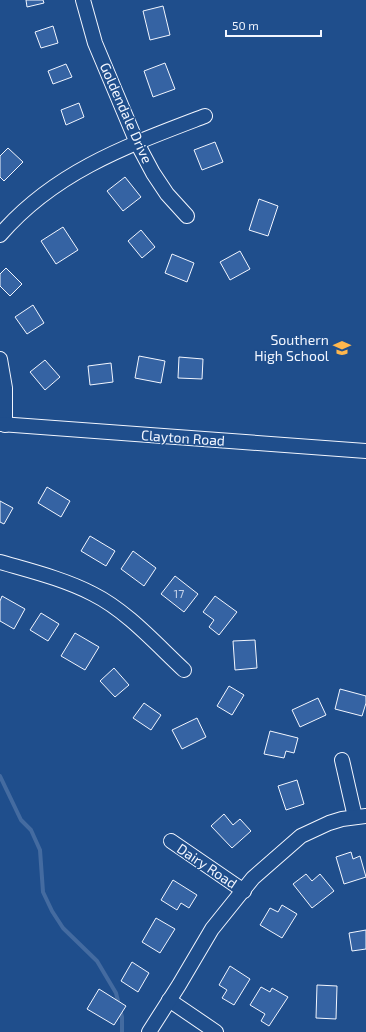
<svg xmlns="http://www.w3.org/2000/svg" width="366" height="1032" viewBox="0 0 366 1032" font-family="'Exo 2',sans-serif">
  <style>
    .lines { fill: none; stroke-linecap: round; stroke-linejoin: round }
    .stream { stroke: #446ba0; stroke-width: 4 }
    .building { fill: #3563a3; stroke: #f2f6ff }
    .minor-casing { stroke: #f2f6ff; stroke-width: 16 }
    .minor { stroke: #1f4e8c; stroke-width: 14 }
    .labels { text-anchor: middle; stroke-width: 3; stroke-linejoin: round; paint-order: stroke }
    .number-label { font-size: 12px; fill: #c3d1e8 }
    .street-label { font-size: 14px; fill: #f2f6ff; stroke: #1f4e8c }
    .poi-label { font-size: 14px; fill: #f2f6ff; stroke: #1f4e8c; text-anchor: end }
  </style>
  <rect width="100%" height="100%" fill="#1f4e8c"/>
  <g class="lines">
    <polyline class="stream" points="0,776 21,820 31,830 40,850 43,892 52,911 63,928 97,961 116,993 122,1017 122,1032"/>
  </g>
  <g class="building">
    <polygon points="26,0 43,0 44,3 27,7"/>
    <polygon points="163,6 170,35 150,40 143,11"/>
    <polygon points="53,26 58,43 41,48 35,32"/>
    <polygon points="165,63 175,89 153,97 144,71"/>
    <polygon points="66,64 72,77 53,84 48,71"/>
    <polygon points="79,103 84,117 66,125 61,110"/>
    <polygon points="215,142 223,162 202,170 194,150"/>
    <polygon points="8,148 23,162 4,181 0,177 0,156"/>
    <polygon points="125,177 141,197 123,211 107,191"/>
    <polygon points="259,199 278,206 268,236 249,230"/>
    <polygon points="63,227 78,250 56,264 41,241"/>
    <polygon points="141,230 155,247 142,258 128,241"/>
    <polygon points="240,251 250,269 230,280 220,262"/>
    <polygon points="172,254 194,263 187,282 165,273"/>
    <polygon points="6,268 22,284 10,296 0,286 0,274"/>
    <polygon points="33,305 44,323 27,334 15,317"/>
    <polygon points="139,356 165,361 161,383 135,378"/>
    <polygon points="179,357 203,359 202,379 178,378"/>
    <polygon points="45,360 60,377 45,390 30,372"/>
    <polygon points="111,363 113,382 90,385 88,366"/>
    <polygon points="47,487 70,501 61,517 38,503"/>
    <polygon points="0,501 13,508 4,524 0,522"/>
    <polygon points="90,536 115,551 106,566 81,551"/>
    <polygon points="133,551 156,568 144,586 121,569"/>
    <polygon points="175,576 198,594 184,612 161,594"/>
    <polygon points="2,596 25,609 14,629 0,621 0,601"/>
    <polygon points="215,596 237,612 219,635 209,627 214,620 203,612"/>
    <polygon points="41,613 59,624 48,641 30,630"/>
    <polygon points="75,633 99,647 85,670 61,656"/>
    <polygon points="255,640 257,668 235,670 233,641"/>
    <polygon points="114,668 129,685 115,697 100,681"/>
    <polygon points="229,686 244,695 232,715 217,706"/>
    <polygon points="340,689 366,696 366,703 362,716 335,709"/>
    <polygon points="318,698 326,715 300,727 292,710"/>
    <polygon points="144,703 161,715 151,730 133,718"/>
    <polygon points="197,718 206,737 182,749 172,730"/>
    <polygon points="270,731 298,738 294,753 286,751 284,758 264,754"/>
    <polygon points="297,780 304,804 286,810 278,786"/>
    <polygon points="224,814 233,825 240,819 251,831 232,848 211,826"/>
    <polygon points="351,852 353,859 360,856 366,877 344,884 336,857"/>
    <polygon points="306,874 312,881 320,874 334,891 312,908 293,884"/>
    <polygon points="173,880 197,895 189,908 181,903 177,910 161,900"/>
    <polygon points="282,905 297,914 282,938 260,925 270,908 278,912"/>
    <polygon points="156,918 175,929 160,953 142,942"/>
    <polygon points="366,930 366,949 352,951 349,933"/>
    <polygon points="132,962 149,973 138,992 121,981"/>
    <polygon points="230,966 250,979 234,1005 222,998 227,990 219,985"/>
    <polygon points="317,985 337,986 336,1019 316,1018"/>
    <polygon points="261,987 270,992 272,988 288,997 269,1026 261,1021 265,1014 250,1005"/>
    <polygon points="99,989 126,1006 114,1025 87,1009"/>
  </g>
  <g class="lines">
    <g class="minor-casing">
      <g id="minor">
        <polyline points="83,0 95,43 137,143 153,173 167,194 187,216"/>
        <path d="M0 235C55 171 129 145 205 116"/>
        <polyline points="0,359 5,388 5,425"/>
        <polyline points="0,424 366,451"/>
        <path d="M0 562C31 571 64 579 93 594 127 611 156 644 184 670"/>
        <polyline points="342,760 355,817"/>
        <polyline points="171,841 244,891"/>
        <polyline points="169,1000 216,1032"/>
        <polyline points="149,1032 179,985 212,929 253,878 301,836 329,823 342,819 366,816"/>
      </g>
    </g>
    <use href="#minor" class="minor"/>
  </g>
  <defs>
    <g id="school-bare" transform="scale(1.38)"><path d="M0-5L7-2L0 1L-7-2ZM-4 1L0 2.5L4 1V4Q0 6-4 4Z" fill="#ffb74d" stroke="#1f4e8c" stroke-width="2.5" paint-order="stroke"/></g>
  </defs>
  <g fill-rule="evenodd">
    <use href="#school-bare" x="342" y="348"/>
  </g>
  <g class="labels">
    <g class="number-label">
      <text x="179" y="598">17</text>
    </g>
    <g class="street-label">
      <text transform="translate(126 113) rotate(66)" y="5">Goldendale Drive</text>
      <text transform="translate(183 438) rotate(4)" y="5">Clayton Road</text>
      <text transform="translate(207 866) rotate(34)" y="5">Dairy Road</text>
    </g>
    <g class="poi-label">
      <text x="329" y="345">Southern<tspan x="329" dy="16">High School</tspan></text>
    </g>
  </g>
  <path d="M226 30v6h95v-6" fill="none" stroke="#f2f6ff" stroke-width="2"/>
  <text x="232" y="30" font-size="12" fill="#f2f6ff" stroke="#1f4e8c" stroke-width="3" paint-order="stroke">50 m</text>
</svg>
